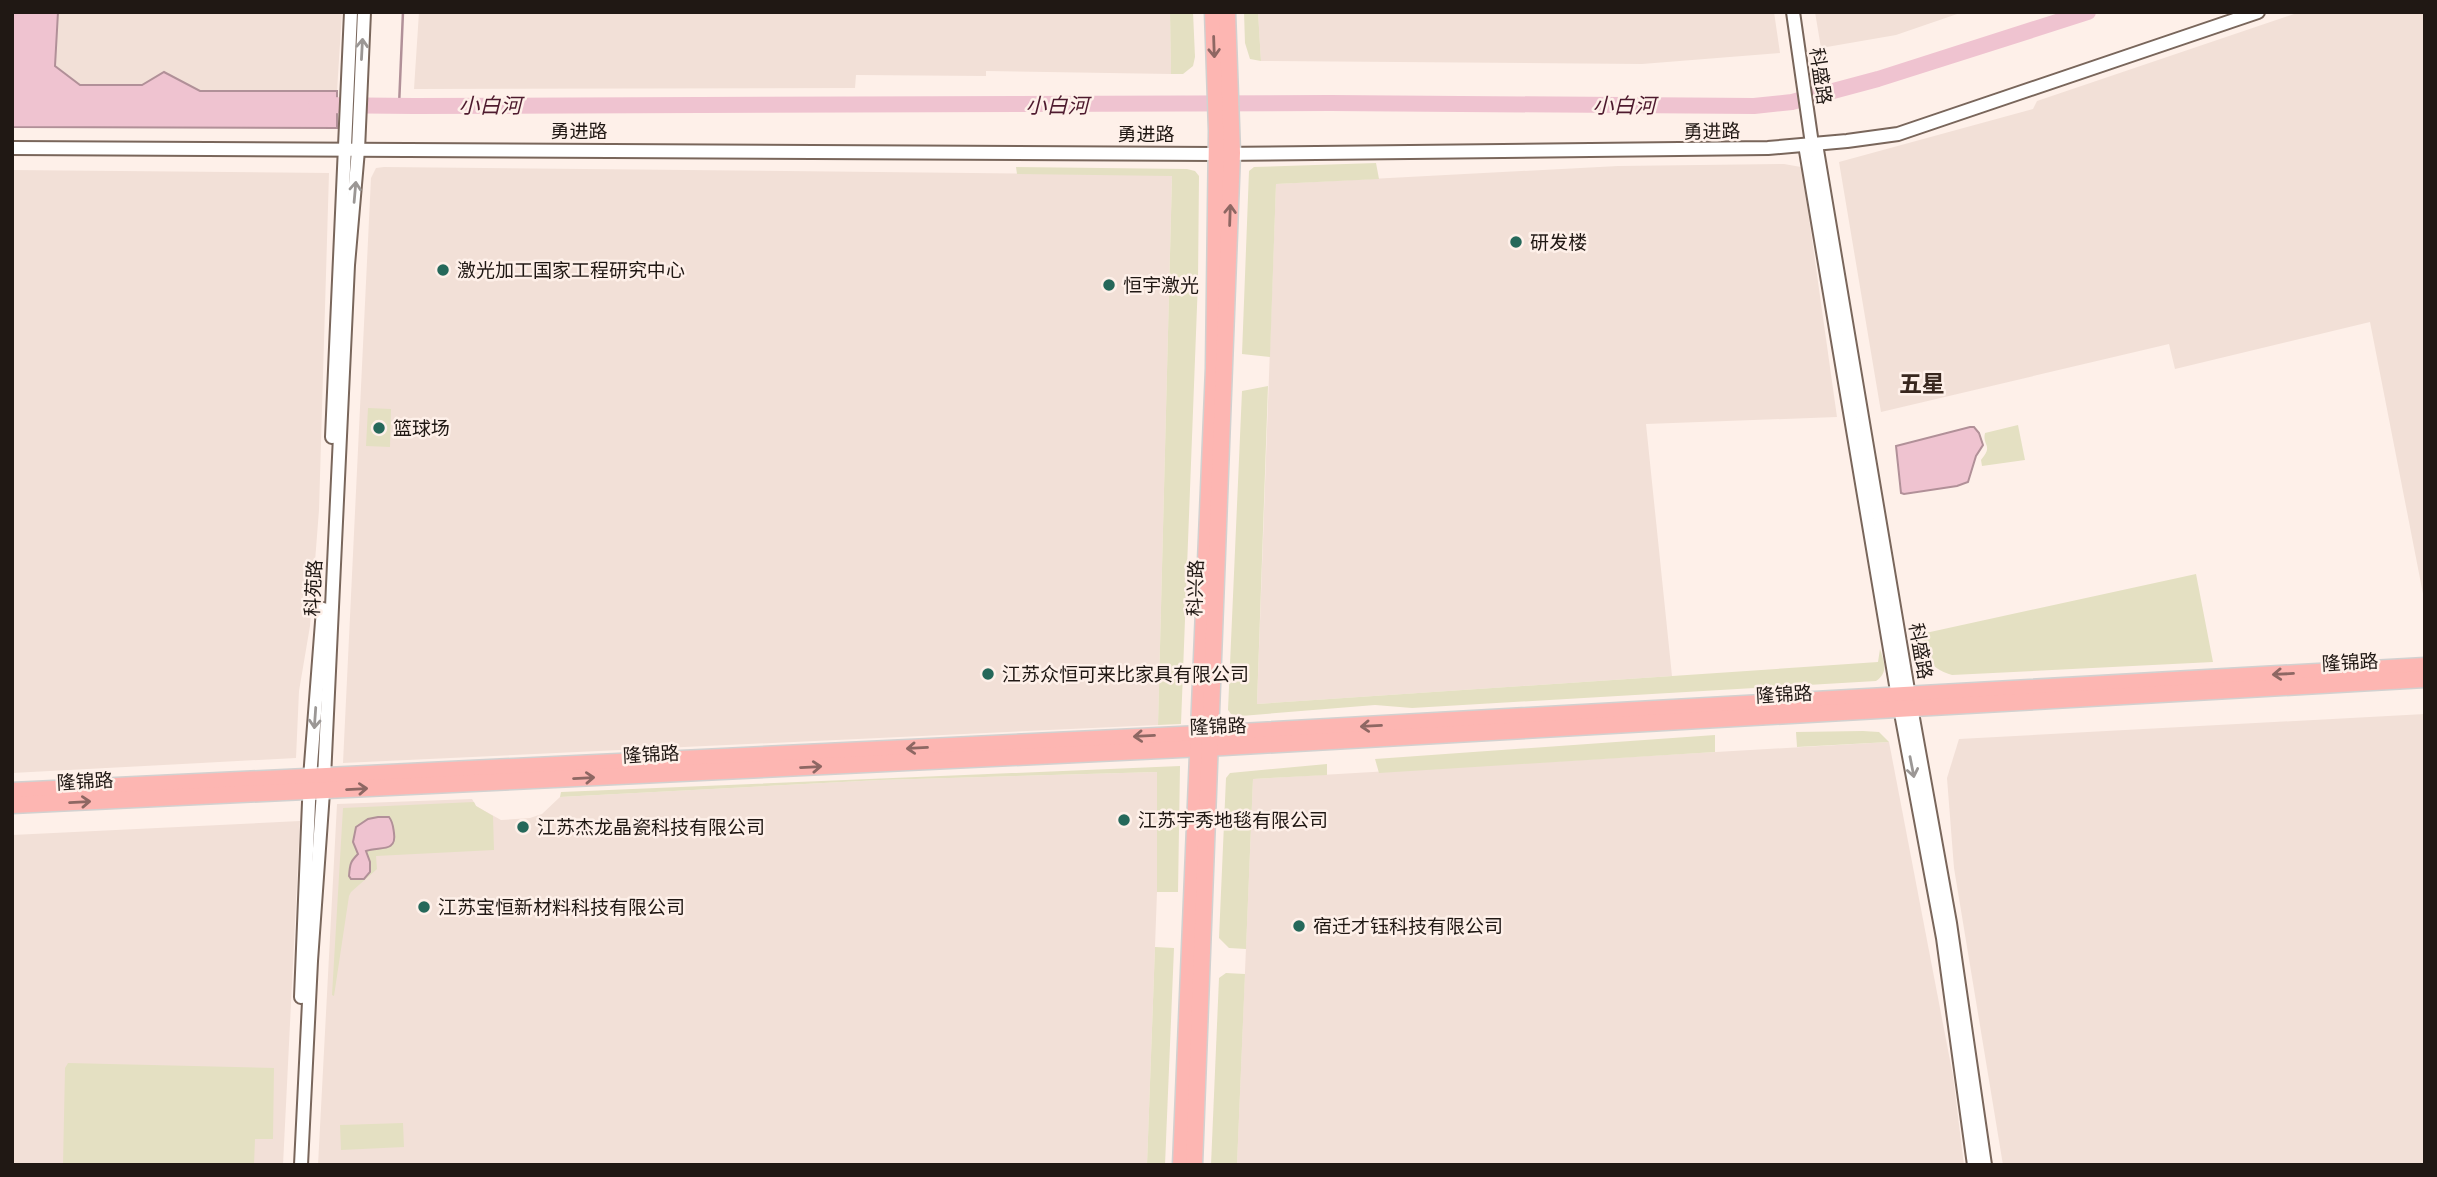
<svg xmlns="http://www.w3.org/2000/svg" width="2437" height="1177" viewBox="0 0 2437 1177" font-family="Poppins,'Noto Sans SC',sans-serif">
  <style>
    .built { fill: #f2e0d7 }
    .green { fill: #e4e0c2 }
    .water { fill: #efc3d0; stroke: #b19098; stroke-width: 2 }
    .lines { fill: none; stroke-linecap: round; stroke-linejoin: round }
    .stream { stroke: #b19098; stroke-width: 2.5 }
    .river { stroke: #efc3d0; stroke-width: 16 }
    .minor-casing { stroke: #79665b; stroke-width: 16 }
    .major-casing { stroke: #d2d1d0; stroke-width: 19 }
    .minor { stroke: #fff; stroke-width: 12 }
    .major { stroke: #fdb6b2; stroke-width: 16 }
    .oneway { stroke: #8e6763 }
    .oneway2 { stroke: #9b9795 }
    .poi-dot { fill: #25685a; stroke: #fef0e9; stroke-width: 2.5 }
    .labels { text-anchor: middle; stroke-width: 5; stroke-linejoin: round; paint-order: stroke }
    .street-label { font-size: 19px; fill: #201814; stroke: #fef0e9 }
    .poi-label { font-size: 19px; fill: #201814; stroke: #fef0e9; text-anchor: start }
    .water-label { font-size: 21px; font-style: italic; fill: #4e1a2e; stroke: #fef0e9 }
    .quarter-label { font-size: 23px; font-weight: bold; fill: #38271e; stroke: #fef0e9 }
  </style>
  <rect width="100%" height="100%" fill="#fef0e9"/>
  <g class="built">
    <polygon points="12,12 342,12 337,91 200,91 164,72 142,85 80,85 12,80"/>
    <polygon points="419,12 1170,12 1171,74 986,71 986,76 856,75 855,88 414,89"/>
    <polygon points="1258,12 1774,12 1780,53 1642,64 1261,61"/>
    <polygon points="1815,12 1963,12 1896,35 1821,48"/>
    <polygon points="2300,12 2425,12 2425,604 2370,322 2175,369 2169,344 1881,412 1839,162 2033,109 2037,101"/>
    <polygon points="1784,164 1801,167 1803,175 1837,417 1646,424 1672,676 1257,704 1276,184 1618,166"/>
    <polygon points="384,167 1172,175 1158,725 343,763 371,178 376,168"/>
    <polygon points="12,170 329,173 319,510 310,626 299,691 296,758 12,773"/>
    <polygon points="2425,714 2425,1165 2003,1165 1954,868 1947,778 1959,739"/>
    <polygon points="1889,742 1953,1076 1964,1165 1237,1165 1253,779"/>
    <polygon points="1158,772 1157,892 1147,1165 318,1165 337,804 472,799 476,806 501,820 530,818 542,814 560,797 880,780"/>
    <polygon points="300,821 283,1165 12,1165 12,835"/>
  </g>
  <g class="green">
    <polygon points="1170,12 1193,12 1195,57 1193,66 1183,74 1171,74"/>
    <polygon points="1244,12 1258,12 1261,61 1250,59 1245,43"/>
    <polygon points="1376,163 1379,179 1276,184 1270,357 1242,354 1249,171 1254,167"/>
    <polygon points="1016,167 1187,169 1195,171 1199,176 1198,281 1181,724 1158,725 1172,176 1017,174"/>
    <path d="M1268 386 1257 704 1878 662 1880 649C1884 662 1889 672 1876 681L1412 708 1375 705 1241 716 1231 714 1228 710 1242 391Z"/>
    <polygon points="368,408 391,409 390,447 366,446"/>
    <path d="M2018 425 2025 460 1982 466 1981 460C1994 445 1982 446 1985 433Z"/>
    <path d="M2196 574 2213 662 1952 675C1927 667 1927 658 1921 634Z"/>
    <polygon points="1863,731 1879,732 1889,742 1797,747 1796,732"/>
    <polygon points="1715,735 1715,752 1379,773 1375,759"/>
    <polygon points="1327,764 1327,775 1253,779 1246,949 1229,948 1219,938 1226,778 1230,773"/>
    <polygon points="1180,766 1178,892 1157,892 1157,772 880,780 560,797 561,792"/>
    <polygon points="474,802 476,806 493,816 494,850 376,856 377,869 351,892 349,896 334,996 332,995 343,808"/>
    <polygon points="1155,947 1174,948 1165,1165 1147,1165"/>
    <polygon points="1226,973 1245,974 1237,1165 1211,1165 1219,978"/>
    <polygon points="68,1063 274,1068 273,1139 255,1139 254,1165 63,1165 65,1068"/>
    <polygon points="403,1123 404,1147 341,1150 340,1125"/>
  </g>
  <g class="water">
    <polygon points="12,12 58,12 55,66 80,85 142,85 164,72 200,91 337,91 337,128 12,127"/>
    <polygon points="1970,427 1974,427 1979,433 1983,445 1976,456 1968,482 1957,486 1904,494 1901,493 1896,446"/>
    <path d="M378 817H389C393 822 393 826 394 833 397 853 379 846 366 851L370 862V872L364 879H351L349 876C350 864 350 862 358 854L353 842 356 827 368 819Z"/>
  </g>
  <g class="lines">
    <polyline class="stream" points="399,106 403,12"/>
    <polyline class="river" points="316,105 414,106 1330,103 1754,106 1792,102 1878,79 2088,12"/>
    <g class="minor-casing">
      <g id="minor">
        <polyline points="1793,12 1812,144"/>
        <polyline points="1816,144 1909,696 1950,923 1985,1165"/>
        <polyline points="1805,145 1898,697 1943,938 1974,1165"/>
        <polyline points="12,148 1217,154 1768,148 1847,141 1898,134 2258,12"/>
        <polyline points="332,437 351,12"/>
        <polyline points="301,997 310,778 323,609"/>
        <polyline points="301,1165 311,961 324,778 348,265 358,150 364,12"/>
      </g>
    </g>
    <g class="major-casing">
      <g id="major">
        <polyline points="12,791 1222,733 2425,666"/>
        <polyline points="12,805 1224,747 2425,679"/>
        <polyline points="1181,1165 1214,368 1217,131 1213,12"/>
        <polyline points="1194,1165 1232,153 1227,12"/>
      </g>
    </g>
    <use href="#minor" class="minor"/>
    <use href="#major" class="major"/>
  </g>
  <defs><path id="oneway-shaft" d="M-6 0H5M1.5-3L5.5 0L1.5 3" fill="none" stroke-width="1.6" stroke-linecap="round" stroke-linejoin="round" transform="scale(1.75)"/></defs>
  <g class="oneway">
    <use href="#oneway-shaft" transform="translate(1214 47) rotate(88)"/>
    <use href="#oneway-shaft" transform="translate(1230 215) rotate(-88)"/>
    <use href="#oneway-shaft" transform="translate(2283 674) rotate(177)"/>
    <use href="#oneway-shaft" transform="translate(1371 726) rotate(177)"/>
    <use href="#oneway-shaft" transform="translate(1144 736) rotate(177)"/>
    <use href="#oneway-shaft" transform="translate(917 748) rotate(177)"/>
    <use href="#oneway-shaft" transform="translate(811 767) rotate(-3)"/>
    <use href="#oneway-shaft" transform="translate(584 778) rotate(-3)"/>
    <use href="#oneway-shaft" transform="translate(357 789) rotate(-3)"/>
    <use href="#oneway-shaft" transform="translate(80 802) rotate(-3)"/>
  </g>
  <g class="oneway2">
    <use href="#oneway-shaft" transform="translate(362 49) rotate(-87)"/>
    <use href="#oneway-shaft" transform="translate(355 192) rotate(-85)"/>
    <use href="#oneway-shaft" transform="translate(315 718) rotate(94)"/>
    <use href="#oneway-shaft" transform="translate(1912 767) rotate(79)"/>
  </g>
  <g class="poi-dot">
    <circle cx="1516" cy="242" r="7"/>
    <circle cx="443" cy="270" r="7"/>
    <circle cx="1109" cy="285" r="7"/>
    <circle cx="379" cy="428" r="7"/>
    <circle cx="988" cy="674" r="7"/>
    <circle cx="1124" cy="820" r="7"/>
    <circle cx="523" cy="827" r="7"/>
    <circle cx="424" cy="907" r="7"/>
    <circle cx="1299" cy="926" r="7"/>
  </g>
  <g class="labels">
    <g class="street-label">
      <text transform="translate(1821 76) rotate(82)" y="7">科盛路</text>
      <text x="579" y="138">勇进路</text>
      <text transform="translate(1712 131) rotate(-1)" y="7">勇进路</text>
      <text x="1146" y="141">勇进路</text>
      <text transform="translate(313 588) rotate(-87)" y="7">科苑路</text>
      <text transform="translate(1195 588) rotate(-88)" y="7">科兴路</text>
      <text transform="translate(1921 651) rotate(80)" y="7">科盛路</text>
      <text transform="translate(2350 662) rotate(-3)" y="7">隆锦路</text>
      <text transform="translate(1784 694) rotate(-3)" y="7">隆锦路</text>
      <text transform="translate(1218 726) rotate(-2)" y="7">隆锦路</text>
      <text transform="translate(651 754) rotate(-3)" y="7">隆锦路</text>
      <text transform="translate(85 781) rotate(-3)" y="7">隆锦路</text>
    </g>
    <g class="poi-label">
      <text x="1530" y="249">研发楼</text>
      <text x="457" y="277">激光加工国家工程研究中心</text>
      <text x="1123" y="292">恒宇激光</text>
      <text x="393" y="435">篮球场</text>
      <text x="1002" y="681">江苏众恒可来比家具有限公司</text>
      <text x="1138" y="827">江苏宇秀地毯有限公司</text>
      <text x="537" y="834">江苏杰龙晶瓷科技有限公司</text>
      <text x="438" y="914">江苏宝恒新材料科技有限公司</text>
      <text x="1313" y="933">宿迁才钰科技有限公司</text>
    </g>
    <g class="water-label">
      <text x="490" y="113">小白河</text>
      <text x="1057" y="113">小白河</text>
      <text x="1624" y="113">小白河</text>
    </g>
    <g class="quarter-label">
      <text x="1922" y="392">五星</text>
    </g>
  </g>
  <rect width="2437" height="1177" fill="none" stroke="#201814" stroke-width="28"/>
</svg>
